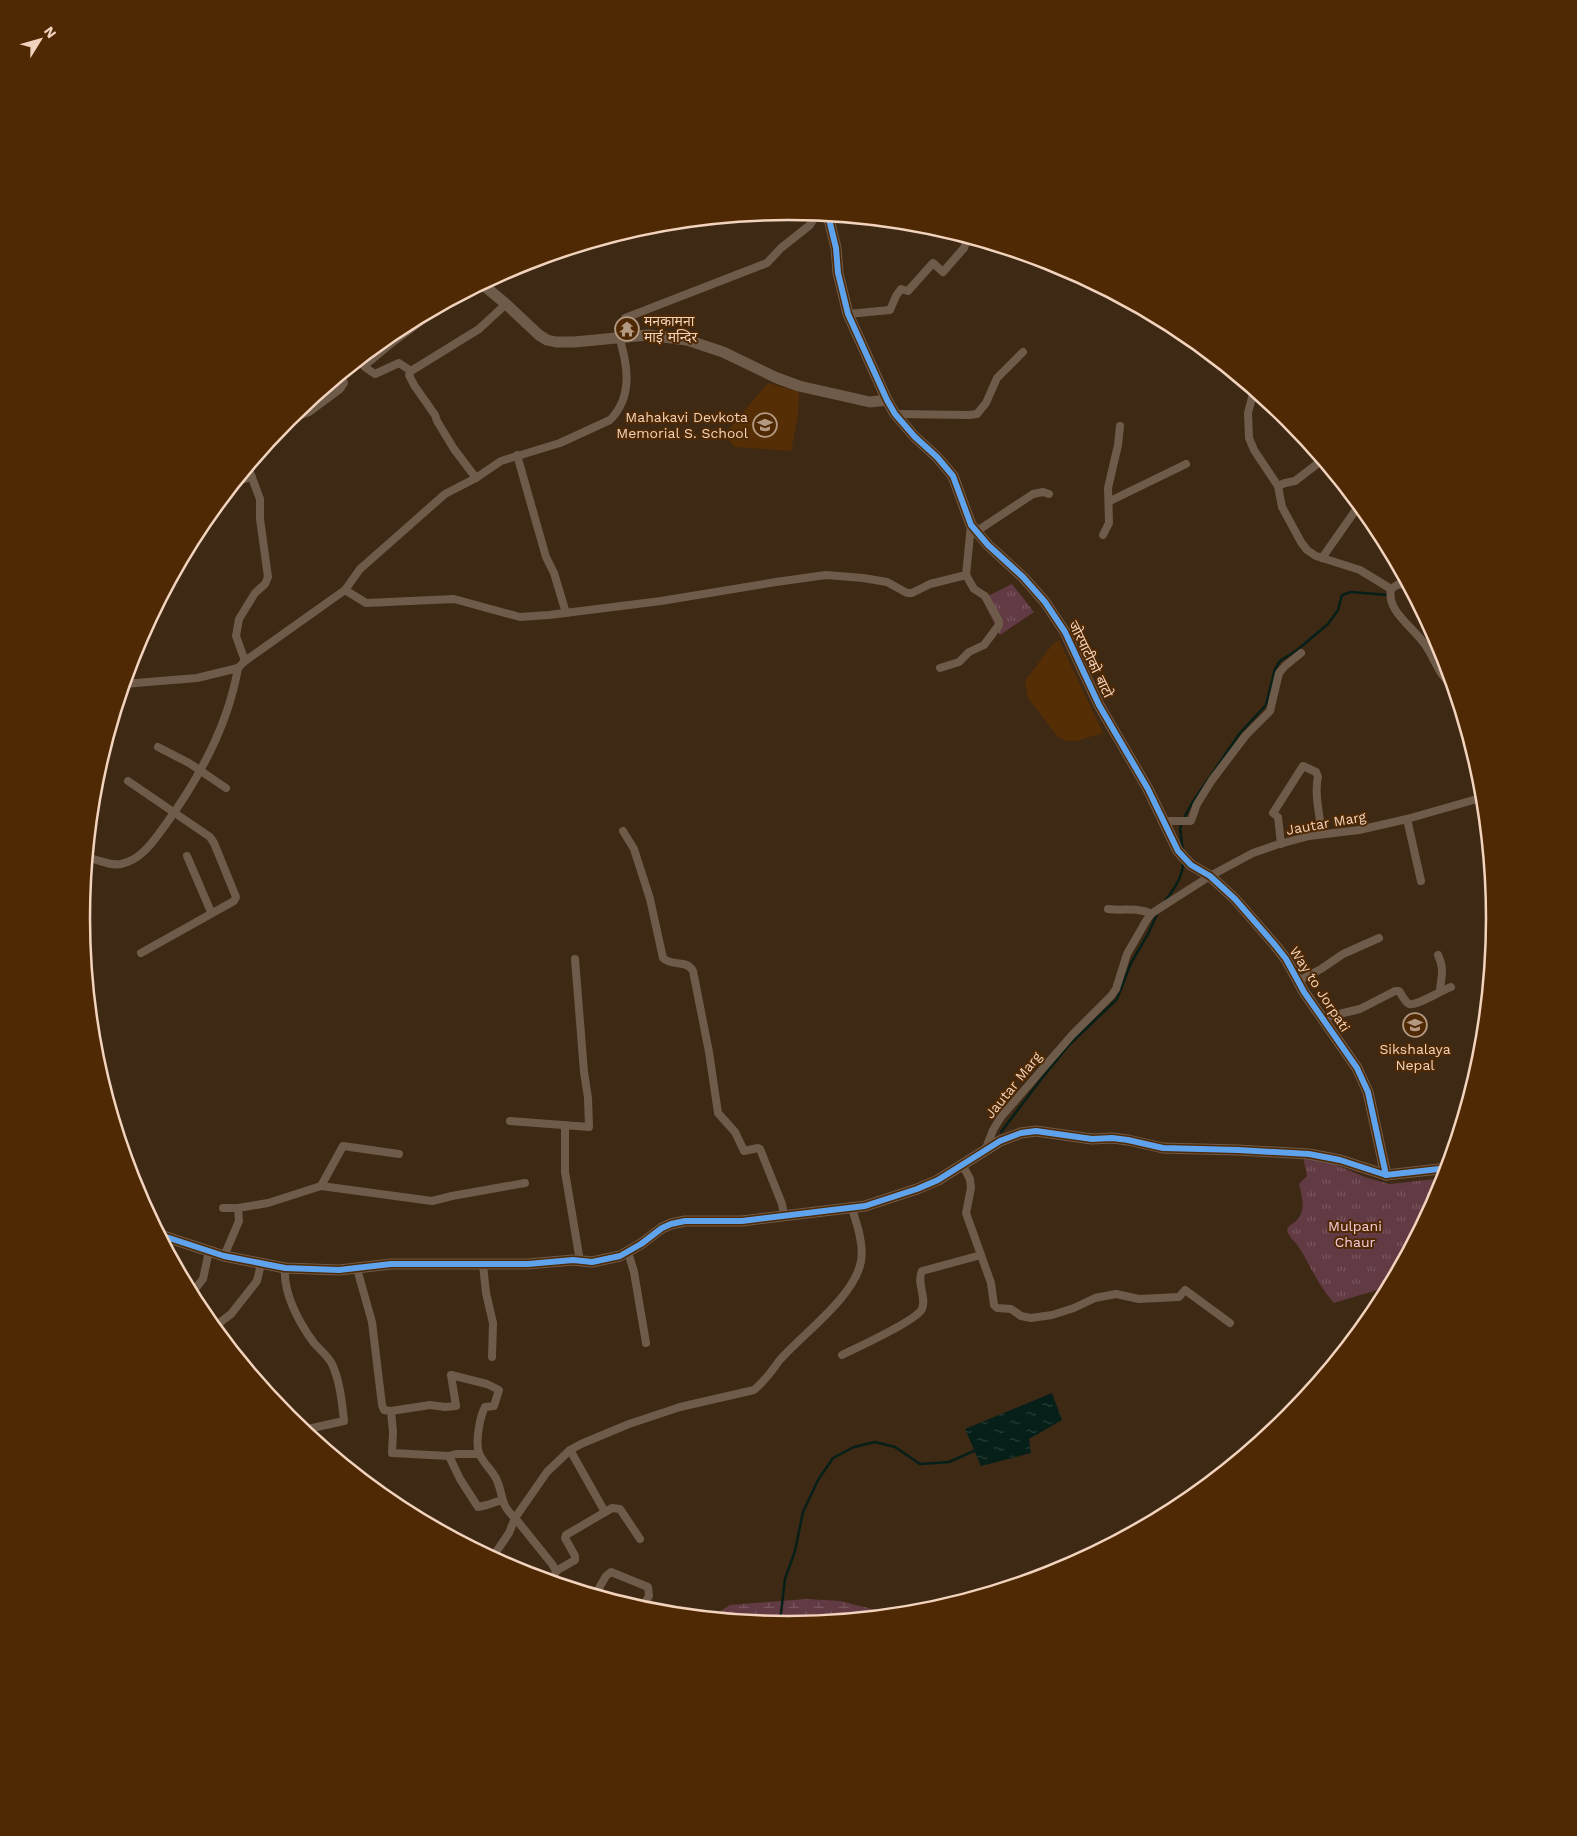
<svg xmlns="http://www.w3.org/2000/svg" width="1577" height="1836" viewBox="0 0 1577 1836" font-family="'Work Sans','Noto Sans Devanagari',sans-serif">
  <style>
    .built { fill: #562e05 }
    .wetland { fill: url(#wetland-marsh) }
    .park { fill: url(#park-tufts) }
    .water { fill: url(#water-ripples) }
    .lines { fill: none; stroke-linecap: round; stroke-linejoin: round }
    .stream { stroke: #061f19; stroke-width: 2.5 }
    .street { stroke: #6f5b4a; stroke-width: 8 }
    .secondary { stroke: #6f5b4a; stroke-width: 11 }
    .cycleway-casing { stroke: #4f2903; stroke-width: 9 }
    .cycleway { stroke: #60a3ed; stroke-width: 6 }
    .labels { text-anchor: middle; stroke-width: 4; stroke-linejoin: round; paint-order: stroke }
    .poi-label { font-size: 14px; fill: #f2d3bd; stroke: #4f2903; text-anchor: start }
    .street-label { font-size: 14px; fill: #f2d3bd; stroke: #4f2903 }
    .park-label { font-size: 14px; fill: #f7ccd9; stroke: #4f2903 }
    .rim { fill: none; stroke: #f2d3bd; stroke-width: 2.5 }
  </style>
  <defs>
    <pattern id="wetland-marsh" width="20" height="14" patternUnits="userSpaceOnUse" patternTransform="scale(1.25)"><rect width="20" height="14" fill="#623a44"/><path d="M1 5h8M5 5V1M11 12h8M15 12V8" fill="none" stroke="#79565d"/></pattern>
    <pattern id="park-tufts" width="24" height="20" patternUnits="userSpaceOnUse" patternTransform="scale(1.25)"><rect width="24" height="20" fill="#623a44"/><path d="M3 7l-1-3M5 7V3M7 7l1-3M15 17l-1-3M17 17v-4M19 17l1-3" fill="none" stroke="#79565d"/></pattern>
    <pattern id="water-ripples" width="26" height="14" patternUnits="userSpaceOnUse" patternTransform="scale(1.25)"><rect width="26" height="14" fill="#061f19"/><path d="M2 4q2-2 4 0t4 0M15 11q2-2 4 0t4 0" fill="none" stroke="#2b3f38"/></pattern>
  </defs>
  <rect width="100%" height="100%" fill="#3e2914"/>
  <g class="built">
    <polygon points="768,383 799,392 798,415 791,451 735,447 724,435"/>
    <polygon points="1059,640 1103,733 1076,741 1067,741 1058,737 1028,698 1025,681 1052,645"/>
  </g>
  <polygon class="wetland" points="806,1599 840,1601 896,1615 788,1625 710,1618 730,1605"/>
  <g class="park">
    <polygon points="1012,584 1034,612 1000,635 982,599"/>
    <path d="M1303 1157 1324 1160 1365 1177 1389 1184 1445 1178 1442 1189 1390 1286 1334 1303C1318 1285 1312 1269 1300 1249 1296 1242 1289 1238 1287 1230 1289 1225 1291 1225 1295 1222 1307 1211 1302 1198 1299 1184L1307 1176Z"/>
  </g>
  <polygon class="water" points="1052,1393 1062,1420 1029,1439 1031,1453 981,1466 965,1429"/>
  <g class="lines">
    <g class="stream">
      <polyline points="1183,852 1180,828 1185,816 1192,803 1240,733 1266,705 1275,669 1280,661 1297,650 1328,624 1338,610 1342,595 1351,592 1388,595"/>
      <path d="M1165 901C1174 889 1183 877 1183 862"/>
      <polyline points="1001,1132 1042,1078 1069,1045 1117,999 1131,963 1148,934 1158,912"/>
      <polyline points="778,1624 781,1613 785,1579 795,1551 803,1512 818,1480 833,1458 854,1447 875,1442 895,1447 920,1464 949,1462 974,1451"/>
    </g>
    <g class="street">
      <polyline points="848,314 890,310 896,296 901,289 908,291 933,263 943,272 964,248 968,237"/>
      <polyline points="359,360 366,368 375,374 399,363 411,371"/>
      <polyline points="364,366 393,342 443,305"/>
      <path d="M1254 390 1248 413 1249 438 1254 450 1278 486 1282 507 1301 542 1307 550 1316 556 1360 570 1391 589C1386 612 1415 628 1426 646 1436 661 1439 676 1454 687"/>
      <polyline points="895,414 969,415 977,414 986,403 997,378 1023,352"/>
      <polyline points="286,420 309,412 340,389 344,383 341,375"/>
      <polyline points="517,455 546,557 554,573 566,613"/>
      <polyline points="476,478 454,449 437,421 435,415 414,385 409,375 411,371 479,329 506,304"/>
      <polyline points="237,481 252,477"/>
      <polyline points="1278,486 1285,483 1295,481 1321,461"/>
      <polyline points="1110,501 1186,464"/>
      <polyline points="977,531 1033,494 1043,492 1049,494"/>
      <polyline points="1103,535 1109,523 1108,488 1118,445 1120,426"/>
      <polyline points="1322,558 1360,504"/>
      <polyline points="1391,589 1397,585 1407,583"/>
      <polyline points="345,590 366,603 454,599 520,617 549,615 661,601 776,582 826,575 863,578 887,582 907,593 912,593 930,584 966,575"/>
      <polyline points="245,661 236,636 239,619 255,593 265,584 268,577 260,519 260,499 248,467"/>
      <polyline points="940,668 959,662 969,652 984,645 999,625 999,621 985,596 974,589 966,575 971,525"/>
      <path d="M124 684 197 678 238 668 245 661 345 590 360 569 445 494 476 478 501 461 560 443 610 420C626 404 629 383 625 361 624 354 621 345 620 338 620 332 623 324 625 318L767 263 781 248 810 225 815 217 823 214"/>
      <polyline points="106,742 110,735"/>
      <polyline points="158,747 189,763 226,788"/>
      <polyline points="128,781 210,837 214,843 236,897 234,901 141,953"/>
      <polyline points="1407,819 1421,881"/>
      <polyline points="1162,821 1191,821 1197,804 1212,780 1246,735 1270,711 1279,673 1285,666 1301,653"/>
      <path d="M623 831 634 849 650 899 663 958C672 967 687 959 693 971L709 1052 718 1113 735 1132 744 1151 758 1148 760 1149 782 1204 784 1215"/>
      <path d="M1281 844 1278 817 1273 813 1303 766 1316 772 1318 777C1314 793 1320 817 1322 834"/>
      <polyline points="187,856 211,912"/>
      <path d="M87 857C97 860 111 866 121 864 142 860 154 840 166 824 200 777 228 726 238 668"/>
      <path d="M1108 909C1122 911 1139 907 1151 914"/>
      <path d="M1438 955C1445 970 1441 976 1440 991"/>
      <polyline points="1298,981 1321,969 1343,954 1379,938"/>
      <path d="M1323 1018 1360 1009 1395 991H1399C1402 995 1405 1002 1409 1004 1417 1006 1442 990 1451 987"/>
      <polyline points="510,1121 589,1127 588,1098 584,1072 575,959"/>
      <polyline points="565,1125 565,1172 580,1261"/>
      <polyline points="985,1151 993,1130 1001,1117 1072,1035 1111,996 1116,989 1127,954 1146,921 1151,914 1160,908 1210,876 1253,853 1276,845 1309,836 1359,830 1407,819 1484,797"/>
      <polyline points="963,1166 970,1179 971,1188 966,1213 991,1283 994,1305 997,1308 1011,1309 1021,1316 1031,1318 1052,1315 1074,1308 1095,1298 1116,1294 1139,1299 1179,1297 1185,1290 1230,1323"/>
      <polyline points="321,1186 343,1146 399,1154"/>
      <polyline points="223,1208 238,1208 268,1203 321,1186 432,1201 452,1196 525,1183"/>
      <polyline points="628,1252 634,1272 646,1343"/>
      <polyline points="224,1256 239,1221 238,1208"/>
      <polyline points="483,1265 486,1293 493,1323 492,1357"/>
      <path d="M285 1268C283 1293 299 1323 314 1343 320 1350 328 1356 332 1364 340 1381 342 1403 344 1421L303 1430"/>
      <polyline points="357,1269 372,1322 382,1405 384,1410 391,1411 393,1432 392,1453 449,1456"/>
      <polyline points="191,1294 203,1279 209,1251"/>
      <polyline points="214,1327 231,1314 257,1281 261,1264"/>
      <path d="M842 1355C856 1348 916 1321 922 1309 927 1297 916 1283 922 1271L981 1255"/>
      <path d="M391 1411 430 1405 445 1407 456 1406 451 1375 487 1384 499 1390 494 1406 485 1407C480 1416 475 1442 479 1453 483 1464 495 1472 498 1483 504 1499 500 1504 515 1518L509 1533 492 1558"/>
      <polyline points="570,1450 605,1512"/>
      <polyline points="479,1454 456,1454 449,1456 460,1479 478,1507 487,1505 502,1500"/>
      <polyline points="556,1571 575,1560 575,1556 565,1538 566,1535 612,1508 620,1509 640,1539"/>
      <path d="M553 1582 556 1571 552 1564 515 1518 547 1472 570 1450 581 1444 629 1424 680 1407 754 1390C765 1381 771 1372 779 1361 802 1334 855 1297 861 1261 864 1245 857 1224 852 1209"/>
      <polyline points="595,1595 606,1576 611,1572 648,1587 649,1596 642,1609"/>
    </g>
    <g class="secondary">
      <polyline points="828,215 836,248 838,273 848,314 887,400 895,414 915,437 937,457 953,476 971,525 988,545 1023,577 1045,602 1065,632 1099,705 1148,789 1178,851 1191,865 1210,876 1235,899 1275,945 1286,959 1304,992 1357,1068 1368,1092 1386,1175"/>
      <polyline points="482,284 506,304 539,335 547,340 556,342 574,342 648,335 687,340 723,352 777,378 799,386 870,402 887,400"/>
      <polyline points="160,1235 224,1256 285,1268 339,1270 391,1264 528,1264 573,1260 592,1262 620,1256 641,1244 662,1228 671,1224 685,1221 742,1221 865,1206 917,1189 938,1180 1000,1141 1021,1133 1036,1131 1092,1139 1112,1138 1128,1140 1163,1148 1238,1150 1309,1154 1340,1160 1386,1175 1448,1168"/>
    </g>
    <g class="cycleway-casing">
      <g id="cycleway">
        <polyline points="828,215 836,248 838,273 848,314 887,400 895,414 915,437 937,457 953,476 971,525 988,545 1023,577 1045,602 1065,632 1099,705 1148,789 1178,851 1191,865 1210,876 1235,899 1275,945 1286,959 1304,992 1357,1068 1368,1092 1386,1175"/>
        <polyline points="160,1235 224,1256 285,1268 339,1270 391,1264 528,1264 573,1260 592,1262 620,1256 641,1244 662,1228 671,1224 685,1221 742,1221 865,1206 917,1189 938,1180 1000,1141 1021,1133 1036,1131 1092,1139 1112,1138 1128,1140 1163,1148 1238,1150 1309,1154 1340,1160 1386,1175 1448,1168"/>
      </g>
    </g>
    <use href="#cycleway" class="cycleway"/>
  </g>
  <defs>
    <g id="temple-ring" transform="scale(1.25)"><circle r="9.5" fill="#4f2903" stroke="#b39882" stroke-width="1.5"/><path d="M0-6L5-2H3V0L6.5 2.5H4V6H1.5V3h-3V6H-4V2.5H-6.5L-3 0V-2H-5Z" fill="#b39882"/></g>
    <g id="school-ring" transform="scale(1.25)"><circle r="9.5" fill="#4f2903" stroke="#b39882" stroke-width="1.5"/><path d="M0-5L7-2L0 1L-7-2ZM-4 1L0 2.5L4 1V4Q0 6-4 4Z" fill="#b39882"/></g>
  </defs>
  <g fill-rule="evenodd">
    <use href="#temple-ring" x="627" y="329"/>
    <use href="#school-ring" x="765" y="425"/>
    <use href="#school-ring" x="1415" y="1025"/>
  </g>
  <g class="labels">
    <g class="poi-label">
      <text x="644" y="326">मनकामना<tspan x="644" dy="16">माई मन्दिर</tspan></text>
      <text x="748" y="422" text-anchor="end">Mahakavi Devkota<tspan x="748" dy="16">Memorial S. School</tspan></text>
      <text x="1415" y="1054" text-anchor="middle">Sikshalaya<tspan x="1415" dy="16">Nepal</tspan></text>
    </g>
    <g class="street-label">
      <text transform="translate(1091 659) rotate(64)" y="5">जोरपाटीको बाटो</text>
      <text transform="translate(1326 823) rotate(-10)" y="5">Jautar Marg</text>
      <text transform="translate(1320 989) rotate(57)" y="5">Way to Jorpati</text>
      <text transform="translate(1013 1085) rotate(-51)" y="5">Jautar Marg</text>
    </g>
    <g class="park-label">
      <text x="1355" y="1231">Mulpani<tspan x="1355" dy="16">Chaur</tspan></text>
    </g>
  </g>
  <path d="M0 0H1577V1836H0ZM90 918a698 698 0 1 1 1396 0a698 698 0 1 1-1396 0Z" fill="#4f2903" fill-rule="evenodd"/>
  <path class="rim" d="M90 918a698 698 0 1 1 1396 0a698 698 0 1 1-1396 0Z"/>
  <g transform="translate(40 40) rotate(53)" stroke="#4f2903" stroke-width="4" paint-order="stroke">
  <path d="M0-4L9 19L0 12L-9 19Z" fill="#f2d3bd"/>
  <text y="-8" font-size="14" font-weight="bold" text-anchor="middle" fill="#f2d3bd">N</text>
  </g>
</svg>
